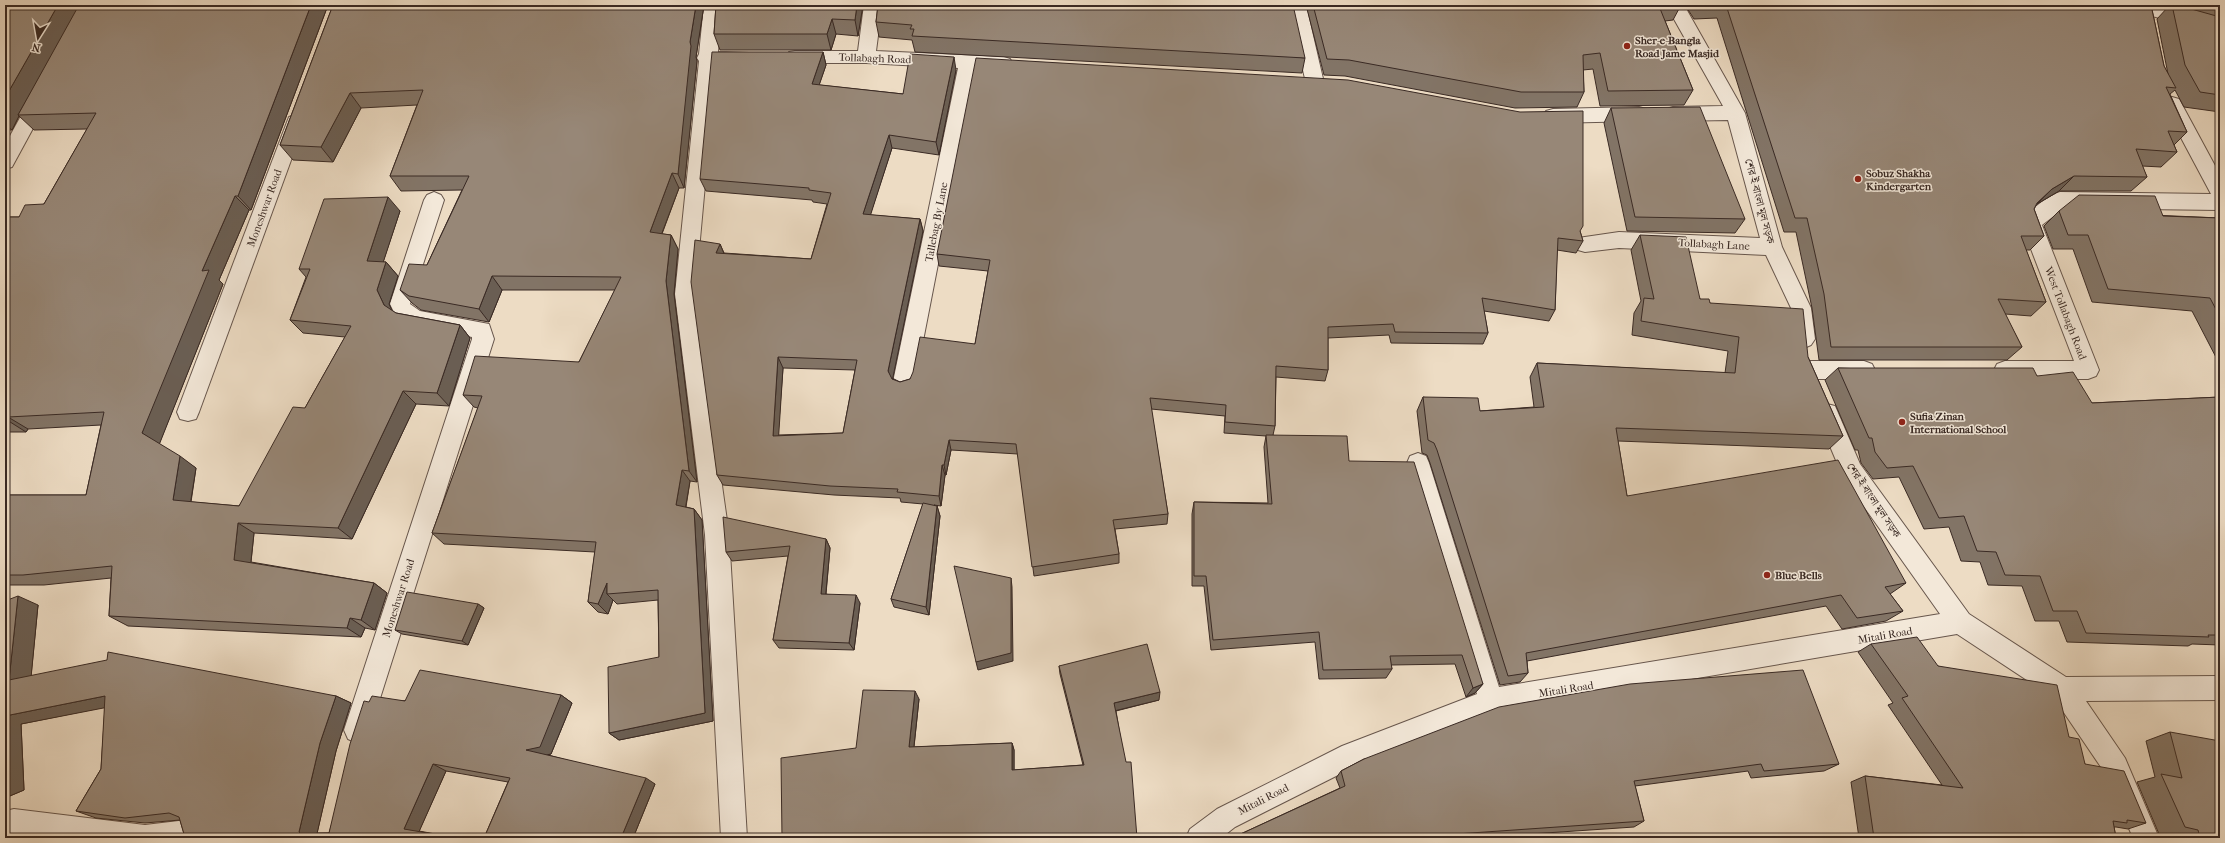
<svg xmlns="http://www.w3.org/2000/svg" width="2225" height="843" viewBox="0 0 2225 843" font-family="'IM FELL French Canon','Noto Serif Bengali',serif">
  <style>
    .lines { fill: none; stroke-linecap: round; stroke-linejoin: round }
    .minor-casing { stroke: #67564c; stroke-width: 2 }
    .minor { fill: #f3e8d9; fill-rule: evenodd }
    .wall { fill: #827466; stroke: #3a2a24; fill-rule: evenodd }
    .shaded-wall { fill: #6a5e53; stroke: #3a2a24 }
    .building { fill: #978777; stroke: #3a2a24; fill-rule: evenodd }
    .poi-dot { fill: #8f2418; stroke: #f3e8d9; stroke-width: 1.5 }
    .labels { text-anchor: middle; stroke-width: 3; stroke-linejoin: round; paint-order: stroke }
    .poi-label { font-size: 11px; font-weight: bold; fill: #3a2a24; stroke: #f3e8d9; text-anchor: start }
    .street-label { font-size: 11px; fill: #3a2a24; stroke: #f3e8d9 }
  </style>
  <rect width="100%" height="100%" fill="#eddcc4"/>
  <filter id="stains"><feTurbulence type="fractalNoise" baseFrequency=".005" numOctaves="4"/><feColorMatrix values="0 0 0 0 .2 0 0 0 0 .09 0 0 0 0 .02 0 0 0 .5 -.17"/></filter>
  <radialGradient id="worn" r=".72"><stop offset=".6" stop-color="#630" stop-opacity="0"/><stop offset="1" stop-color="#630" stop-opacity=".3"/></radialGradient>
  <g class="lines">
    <g class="minor-casing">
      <g id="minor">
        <polygon points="704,5 722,5 718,52 749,53 752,58 749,63 716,64 695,294 729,535 747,838 721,838 705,535 675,294 699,61 697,58 699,54"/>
        <polygon points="864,5 882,5 876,51 1004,57 1010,59 1013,64 1010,69 1004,71 976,69 915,382 912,388 904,391 896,388 893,382 958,68 866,63 795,63 789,62 786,57 789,52 795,51 858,51"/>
        <polygon points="1288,5 1306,5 1324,83 1322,88 1315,90 1308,88 1306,83"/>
        <polygon points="1666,5 1684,5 1745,113 1782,247 1811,308 1815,339 1811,345 1804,348 1797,345 1793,339 1791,308 1766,255 1619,248 1585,252 1578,250 1575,244 1578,238 1619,232 1760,238 1728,120 1673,121 1666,119 1664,114 1666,109 1673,107 1723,106"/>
        <polygon points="2136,5 2155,5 2220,23 2220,35 2138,12 2135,8"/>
        <polygon points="41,90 48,92 50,97 12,167 5,169 5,145 34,92"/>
        <path d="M2172 97 2179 99 2220 175V210L2064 208 2042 225 2099 370 2096 376 2088 379H2005L1997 376 1994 370 1997 364 2005 361H2074L2021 223C2027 211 2047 197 2060 192L2211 194 2163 104 2165 99Z"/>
        <polygon points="1639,107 1646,109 1648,114 1646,119 1639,121 1553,123 1546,121 1544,116 1546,111 1553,109"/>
        <polygon points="296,115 303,117 305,122 199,412 196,419 188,421 180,419 177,412 287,122 289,117"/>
        <polygon points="434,192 441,195 444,200 410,304 420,311 489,324 494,339 370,730 366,739 357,743 348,739 344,730 472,339 472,337 408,325 397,318 390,304 424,200 427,195"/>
        <polygon points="1808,361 1864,361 1872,364 1875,370 1872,376 1864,379 1808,379 1800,376 1797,370 1800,364"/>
        <polygon points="1827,404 1835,406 1860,464 1969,614 2066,677 2220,676 2220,700 2086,701 2125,758 2159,838 2133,838 2107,776 2054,698 1957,634 1491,713 1358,765 1235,827 1221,838 1186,838 1190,829 1217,809 1342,746 1477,694 1407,463 1410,456 1418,453 1426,456 1429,463 1499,687 1940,614 1843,477 1816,413 1819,406"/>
        <polygon points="14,809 145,825 187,820 196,824 202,838 38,838 14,835 5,837 5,811"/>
      </g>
    </g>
    <use href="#minor" class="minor"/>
  </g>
  <g class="wall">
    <polygon points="5,5 328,5 251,210 249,210 219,280 223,284 159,444 196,468 191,502 239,506 305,408 345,337 303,333 290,320 306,277 299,269 400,211 383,262 386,262 398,276 389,304 392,311 396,313 460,325 470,338 449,406 416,404 352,539 254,533 251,562 374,583 387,593 375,630 365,628 361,637 128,626 109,616 111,578 44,585 5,585 5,495 86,495 101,425 28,429 26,432 5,432 5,217 19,217 44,204 87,129 34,130 19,116 12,130 5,130"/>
    <polygon points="333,5 704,5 696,57 697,61 684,188 679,188 662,234 671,235 678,249 674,294 697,482 690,481 686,507 694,509 702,520 713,721 619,740 609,733 659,657 658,600 617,604 613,600 608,614 598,612 588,602 595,552 444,544 432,533 478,408 474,407 463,395 579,362 615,290 502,290 489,322 421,310 412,303 400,290 427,265 462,190 401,191 390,176 417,105 361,108 333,162 293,160 280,145"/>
    <polygon points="716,5 863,5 858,36 836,34 831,50 720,50 714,34"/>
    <polygon points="878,5 1305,58 1302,73 915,52 912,40 879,37 876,22"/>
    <polygon points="1306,5 1681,5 1673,20 1665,21 1693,90 1684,105 1600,106 1593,69 1583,70 1584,92 1577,107 1515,108 1345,76 1324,75"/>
    <polygon points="1685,5 2151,5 2164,66 2168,74 2157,19 2168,7 2161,5 2220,5 2220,112 2184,107 2175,90 2170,94 2187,132 2174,145 2177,152 2161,167 2142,166 2147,177 2131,191 2059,191 2037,204 2034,209 2044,236 2030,250 2026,250 2046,302 2031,316 2005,314 2022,347 2007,360 1819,360 1812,308 1796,232 1784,232 1717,18 1694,19"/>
    <path d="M823 52 826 65 819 85 903 94 956 70 939 155 892 148 870 215 920 219 923 231 892 378 900 382 910 379 975 344 988 271 939 266 937 254 1580 231 1583 241 1576 253 1557 250 1555 310 1549 321 1484 311 1488 333 1483 344 1391 343 1389 335 1328 338V370L1325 381 1276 377 1275 426 1273 435 1349 461 1483 684 1475 693 1466 697 1455 664 1391 665 1392 669 1386 678 1319 679 1315 642 1211 650 1204 586H1192V514L1194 502 1268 503 1264 447 1266 436 1224 433 1225 416 1151 409 1168 514 1167 524 1115 529 1119 554V563L1034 576 1018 454 951 450 946 475H945L941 506 934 505 937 506 940 516 929 615 894 607 891 599 923 504 901 502 900 498 834 495 723 485 717 475 720 244 724 253 811 259 827 204 813 202 812 200 706 191 700 179ZM783 368 855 370 843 433 778 435Z"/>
    <polygon points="1611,108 1745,219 1735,233 1627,231 1604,123"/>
    <polygon points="2059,211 2220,218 2220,365 2192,311 2092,302 2073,249 2053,249 2044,226"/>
    <polygon points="1640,235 1700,299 1710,303 1808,357 1843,436 1829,449 1618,441 1627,496 1906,583 1890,594 1903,611 1886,621 1842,629 1826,606 1527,661 1528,673 1520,682 1500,685 1430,463 1427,455 1422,453 1417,411 1423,397 1480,411 1534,407 1530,377 1537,363 1725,373 1728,351 1632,335 1634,313 1641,301 1631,250"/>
    <polygon points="1838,368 2037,376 2092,403 2220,397 2220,645 2192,644 2188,646 2067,642 2059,621 2035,621 2022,586 1988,585 1980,562 1961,561 1949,527 1924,529 1899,477 1873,479 1861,463 1858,450 1855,450 1825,380"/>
    <polygon points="826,539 830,548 826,594 860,603 854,650 779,648 773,640 788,556 732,561 726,552"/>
    <polygon points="478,604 484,608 468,645 402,634 395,630"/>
    <polygon points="38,605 31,676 336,696 351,703 336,751 317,833 329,833 369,702 561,695 572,703 551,754 548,755 655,784 633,838 484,838 508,782 446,771 419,831 457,838 166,838 152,834 184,834 180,820 145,823 96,818 76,811 101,769 105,707 21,724 24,790 5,798"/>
    <polygon points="1871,644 1938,666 2069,737 2085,764 2146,823 2128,829 2116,827 2114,827 2116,838 1859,838 1851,782 1865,776 1942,785 1888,705 1893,703 1858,652"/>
    <polygon points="1059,666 1159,700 1116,711 1137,838 782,838 856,748 919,699 914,747 1012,743 1014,750 1014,770 1083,765 1060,674"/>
    <polygon points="2170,732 2220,838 2173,838 2172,837 2159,834 2137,782 2155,777 2146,741"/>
    <polygon points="1364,759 1839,764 1824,771 1751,778 1748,771 1635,786 1644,821 1634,827 1472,838 1232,838 1340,788 1336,778 1341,771"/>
  </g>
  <g class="shaded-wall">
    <polygon points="58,5 81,5 18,115 19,116 12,130 5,124 5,98"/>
    <polygon points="311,5 328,5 251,210 238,196"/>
    <polygon points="696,5 704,5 696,57 697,61 684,188 678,174 690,42"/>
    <polygon points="857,5 863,5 858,36 855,20"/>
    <polygon points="832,19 836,34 831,50 827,34"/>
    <polygon points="823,52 826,65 815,97 812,84"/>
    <polygon points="954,57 956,70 939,155 936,142"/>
    <polygon points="350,93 361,108 333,162 321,147"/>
    <polygon points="889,135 892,148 867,226 863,214"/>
    <polygon points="672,173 679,188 657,246 650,232"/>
    <polygon points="2074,176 2059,191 2037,204 2052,189"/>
    <polygon points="235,196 249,210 219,280 223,284 159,445 142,433 202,271"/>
    <polygon points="388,197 400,211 379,275 367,261"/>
    <polygon points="920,219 923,231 892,382 888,371"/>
    <polygon points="671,235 678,249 674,294 697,482 689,471 666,281"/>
    <polygon points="720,244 725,256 716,253"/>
    <polygon points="386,262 398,276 389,304 396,319 384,305 377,290"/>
    <polygon points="492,276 502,290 489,322 479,309"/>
    <polygon points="460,325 470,338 449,406 437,393"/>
    <polygon points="778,357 783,368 778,446 773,436"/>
    <polygon points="403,391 416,404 352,539 338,528"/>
    <polygon points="8,417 28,429 26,432 7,420"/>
    <polygon points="949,440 951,450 946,475 944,465"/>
    <polygon points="180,456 196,468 189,512 173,500"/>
    <polygon points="942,465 945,475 941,506 939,496"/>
    <polygon points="682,470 690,481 684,516 676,505"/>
    <polygon points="937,506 940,516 929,615 926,607"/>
    <polygon points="694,509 702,520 713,721 619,740 609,733 705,713"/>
    <polygon points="238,523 254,533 250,570 234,560"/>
    <polygon points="826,539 830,548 825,602 821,594"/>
    <polygon points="1011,578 1012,587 1013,661 978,670 976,662"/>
    <polygon points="374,583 387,593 375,630 361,620"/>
    <polygon points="607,583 607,594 613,600 608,614 598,604"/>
    <polygon points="856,595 860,603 854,650 849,643"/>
    <polygon points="18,596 38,605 30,688 9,680"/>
    <polygon points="478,604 484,608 468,645 462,641"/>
    <polygon points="350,618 365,628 361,637 347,628"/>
    <polygon points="1483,684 1475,693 1466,697 1473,688"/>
    <polygon points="915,691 919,699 913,755 909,747"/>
    <polygon points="1160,692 1159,700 1114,711 1114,703"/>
    <polygon points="561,695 572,703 551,754 538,757 526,750"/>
    <polygon points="105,696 124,704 21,724 24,790 5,798 5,716"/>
    <polygon points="336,696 351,703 336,751 316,838 301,834 299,832 320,743"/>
    <polygon points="1012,743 1014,750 1014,777 1012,770"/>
    <polygon points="433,764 446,771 418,834 404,829"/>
    <polygon points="646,778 655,784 633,838 621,838"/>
    <polygon points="146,834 160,838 144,838"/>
  </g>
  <g class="building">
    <polygon points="5,5 58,5 5,98"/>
    <polygon points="79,5 311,5 238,196 235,196 202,271 209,270 142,433 180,456 173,500 239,506 293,407 305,408 351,326 290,320 310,269 299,269 324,199 388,197 367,261 386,262 377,290 384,305 396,313 460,325 437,393 403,391 338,528 238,523 234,560 374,583 361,620 350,618 347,628 109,616 112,566 23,575 5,575 5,495 86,495 104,412 8,417 7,420 5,420 5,217 19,217 25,205 44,204 96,113 18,115"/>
    <polygon points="333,5 696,5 690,42 691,46 678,174 672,173 650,232 671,235 666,281 689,471 682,470 676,505 694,509 705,713 609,733 608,667 659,657 658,590 607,594 607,583 598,604 588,602 596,542 432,533 482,396 463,395 475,356 579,362 621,277 492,276 479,309 409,296 400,290 409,264 427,265 469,176 390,176 423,90 350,93 321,147 280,145"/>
    <polygon points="716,5 857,5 855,20 832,19 827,34 714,34"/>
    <polygon points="878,5 1293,5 1305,58 912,36 914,29 910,29 912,25 876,22"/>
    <polygon points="1313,5 1676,5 1659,6 1693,90 1608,91 1600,53 1583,55 1584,92 1521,92 1349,60 1327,59"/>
    <polygon points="1726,5 2151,5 2164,66 2176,88 2166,87 2187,132 2168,131 2177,152 2136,149 2147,177 2074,176 2052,189 2037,203 2034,209 2044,236 2021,236 2046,302 1998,299 2022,347 1831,347 1824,294 1807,218 1795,218"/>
    <polygon points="2172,5 2177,5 2220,17 2220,95 2200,92 2185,65"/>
    <path d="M712 52H823L812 84 903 94 910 54 954 57 936 142 889 135 863 214 920 219 888 371 892 379 900 382 910 379 913 372 920 337 975 344 990 260 937 254 976 58 1348 80 1520 112 1583 111V226L1580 231 1583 241 1558 238 1555 310 1482 298 1488 333 1395 332 1393 324 1328 327V370L1276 366 1275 426 1225 422 1226 405 1150 398 1168 514 1113 520 1119 554 1032 567 1016 444 949 440 944 465H942L939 496 897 492 898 489 830 486 717 475 691 282 695 240 720 244 716 253 811 259 831 193 809 190V188L700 179ZM778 357 857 360 843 433 773 436Z"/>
    <polygon points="1700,107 1745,219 1635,217 1611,108"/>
    <polygon points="2079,195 2155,196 2163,216 2220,218 2220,317 2210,298 2108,289 2088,235 2068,235 2059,211"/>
    <polygon points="1640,235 1686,237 1700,299 1709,299 1710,303 1803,309 1808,357 1843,436 1616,428 1627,496 1838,460 1906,583 1885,587 1903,611 1857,618 1841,595 1526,653 1528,673 1508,676 1437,450 1434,443 1428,440 1423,397 1478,398 1480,411 1544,407 1537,363 1735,373 1739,337 1641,321 1644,298 1654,299"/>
    <polygon points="1838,368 2033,368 2037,376 2073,372 2092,403 2220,397 2220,635 2208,635 2209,637 2086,633 2077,611 2053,611 2040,576 2005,575 1996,552 1977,551 1964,516 1939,518 1913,466 1887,468 1875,452 1872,438 1869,438"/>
    <polygon points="1266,435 1347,436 1349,461 1414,462 1483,684 1473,688 1462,655 1390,656 1392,669 1323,670 1319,632 1213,640 1206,576 1194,576 1194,502 1272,504"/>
    <polygon points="923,503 937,506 926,607 891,599"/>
    <polygon points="723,517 826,539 821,594 856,595 849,643 773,640 790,546 726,552"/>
    <polygon points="954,566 1011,578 1011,653 976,662"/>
    <polygon points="407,592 478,604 462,641 395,630"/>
    <polygon points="18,596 9,680 107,660 108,652 336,696 320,743 299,832 301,834 329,833 350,744 364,701 369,702 372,696 405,701 420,670 561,695 540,747 526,750 646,778 621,838 484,838 510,778 433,764 404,829 457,838 172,838 152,834 184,834 179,817 169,813 125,818 76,811 101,769 105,696 5,716 5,601"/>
    <polygon points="1917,637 1938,666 2057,685 2069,737 2079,739 2085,764 2124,771 2146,823 2127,820 2127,823 2113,821 2116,838 1874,838 1865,776 1963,788 1902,698 1908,696 1871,644"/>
    <polygon points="1147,644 1160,692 1114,703 1126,762 1131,762 1137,838 1014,838 1014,835 957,838 782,838 781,758 856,748 863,690 915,691 909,747 1012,743 1012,770 1084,765 1059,666"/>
    <polygon points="1803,670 1839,764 1764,771 1761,764 1634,781 1644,821 1442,835 1442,838 1232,838 1345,786 1341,771 1364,759 1499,707 1630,684"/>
    <polygon points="2170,732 2220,741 2220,838 2200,838 2198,830 2185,827 2161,774 2182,778"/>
    <polygon points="62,834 146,834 144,838 21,838 61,836"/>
  </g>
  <g class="poi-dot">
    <circle cx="1627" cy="46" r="4"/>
    <circle cx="1858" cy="179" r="4"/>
    <circle cx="1902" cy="422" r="4"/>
    <circle cx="1767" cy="575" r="4"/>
  </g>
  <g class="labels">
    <g class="poi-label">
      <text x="1635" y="44">Sher-e-Bangla<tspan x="1635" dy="13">Road Jame Masjid</tspan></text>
      <text x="1866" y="177">Sobuz Shakha<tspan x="1866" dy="13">Kindergarten</tspan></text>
      <text x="1910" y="420">Sufia Zinan<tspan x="1910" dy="13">International School</tspan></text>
      <text x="1775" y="579">Blue Bells</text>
    </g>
    <g class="street-label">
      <text transform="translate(875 58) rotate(2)" y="4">Tollabagh Road</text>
      <text transform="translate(1760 201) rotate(75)" y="4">শের-ই-বাংলা মূল সড়ক</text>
      <text transform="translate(264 208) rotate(-70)" y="4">Moneshwar Road</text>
      <text transform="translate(936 222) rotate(-79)" y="4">Tallebag By Lane</text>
      <text transform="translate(1714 244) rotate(3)" y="4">Tollabagh Lane</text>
      <text transform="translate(2066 313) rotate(69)" y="4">West Tollabagh Road</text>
      <text transform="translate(1874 500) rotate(56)" y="4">শের-ই-বাংলা মূল সড়ক</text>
      <text transform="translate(398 598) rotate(-72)" y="4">Moneshwar Road</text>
      <text transform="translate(1885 635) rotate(-10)" y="4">Mitali Road</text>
      <text transform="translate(1566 689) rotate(-9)" y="4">Mitali Road</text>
      <text transform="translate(1263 799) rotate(-27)" y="4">Mitali Road</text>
    </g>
  </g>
  <rect width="2225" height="843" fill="none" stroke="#eddcc4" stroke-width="20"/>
  <rect x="6" y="6" width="2213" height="831" fill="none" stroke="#3a2a24" stroke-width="2"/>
  <rect x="10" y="10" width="2205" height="823" fill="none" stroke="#3a2a24"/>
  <g transform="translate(38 38) rotate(191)" stroke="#f3e8d9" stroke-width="3" paint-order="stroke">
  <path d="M0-3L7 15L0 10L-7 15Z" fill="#3a2a24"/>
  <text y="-6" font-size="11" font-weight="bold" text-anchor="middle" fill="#3a2a24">N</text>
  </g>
  <rect width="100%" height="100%" filter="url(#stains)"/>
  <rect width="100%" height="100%" fill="url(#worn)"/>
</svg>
